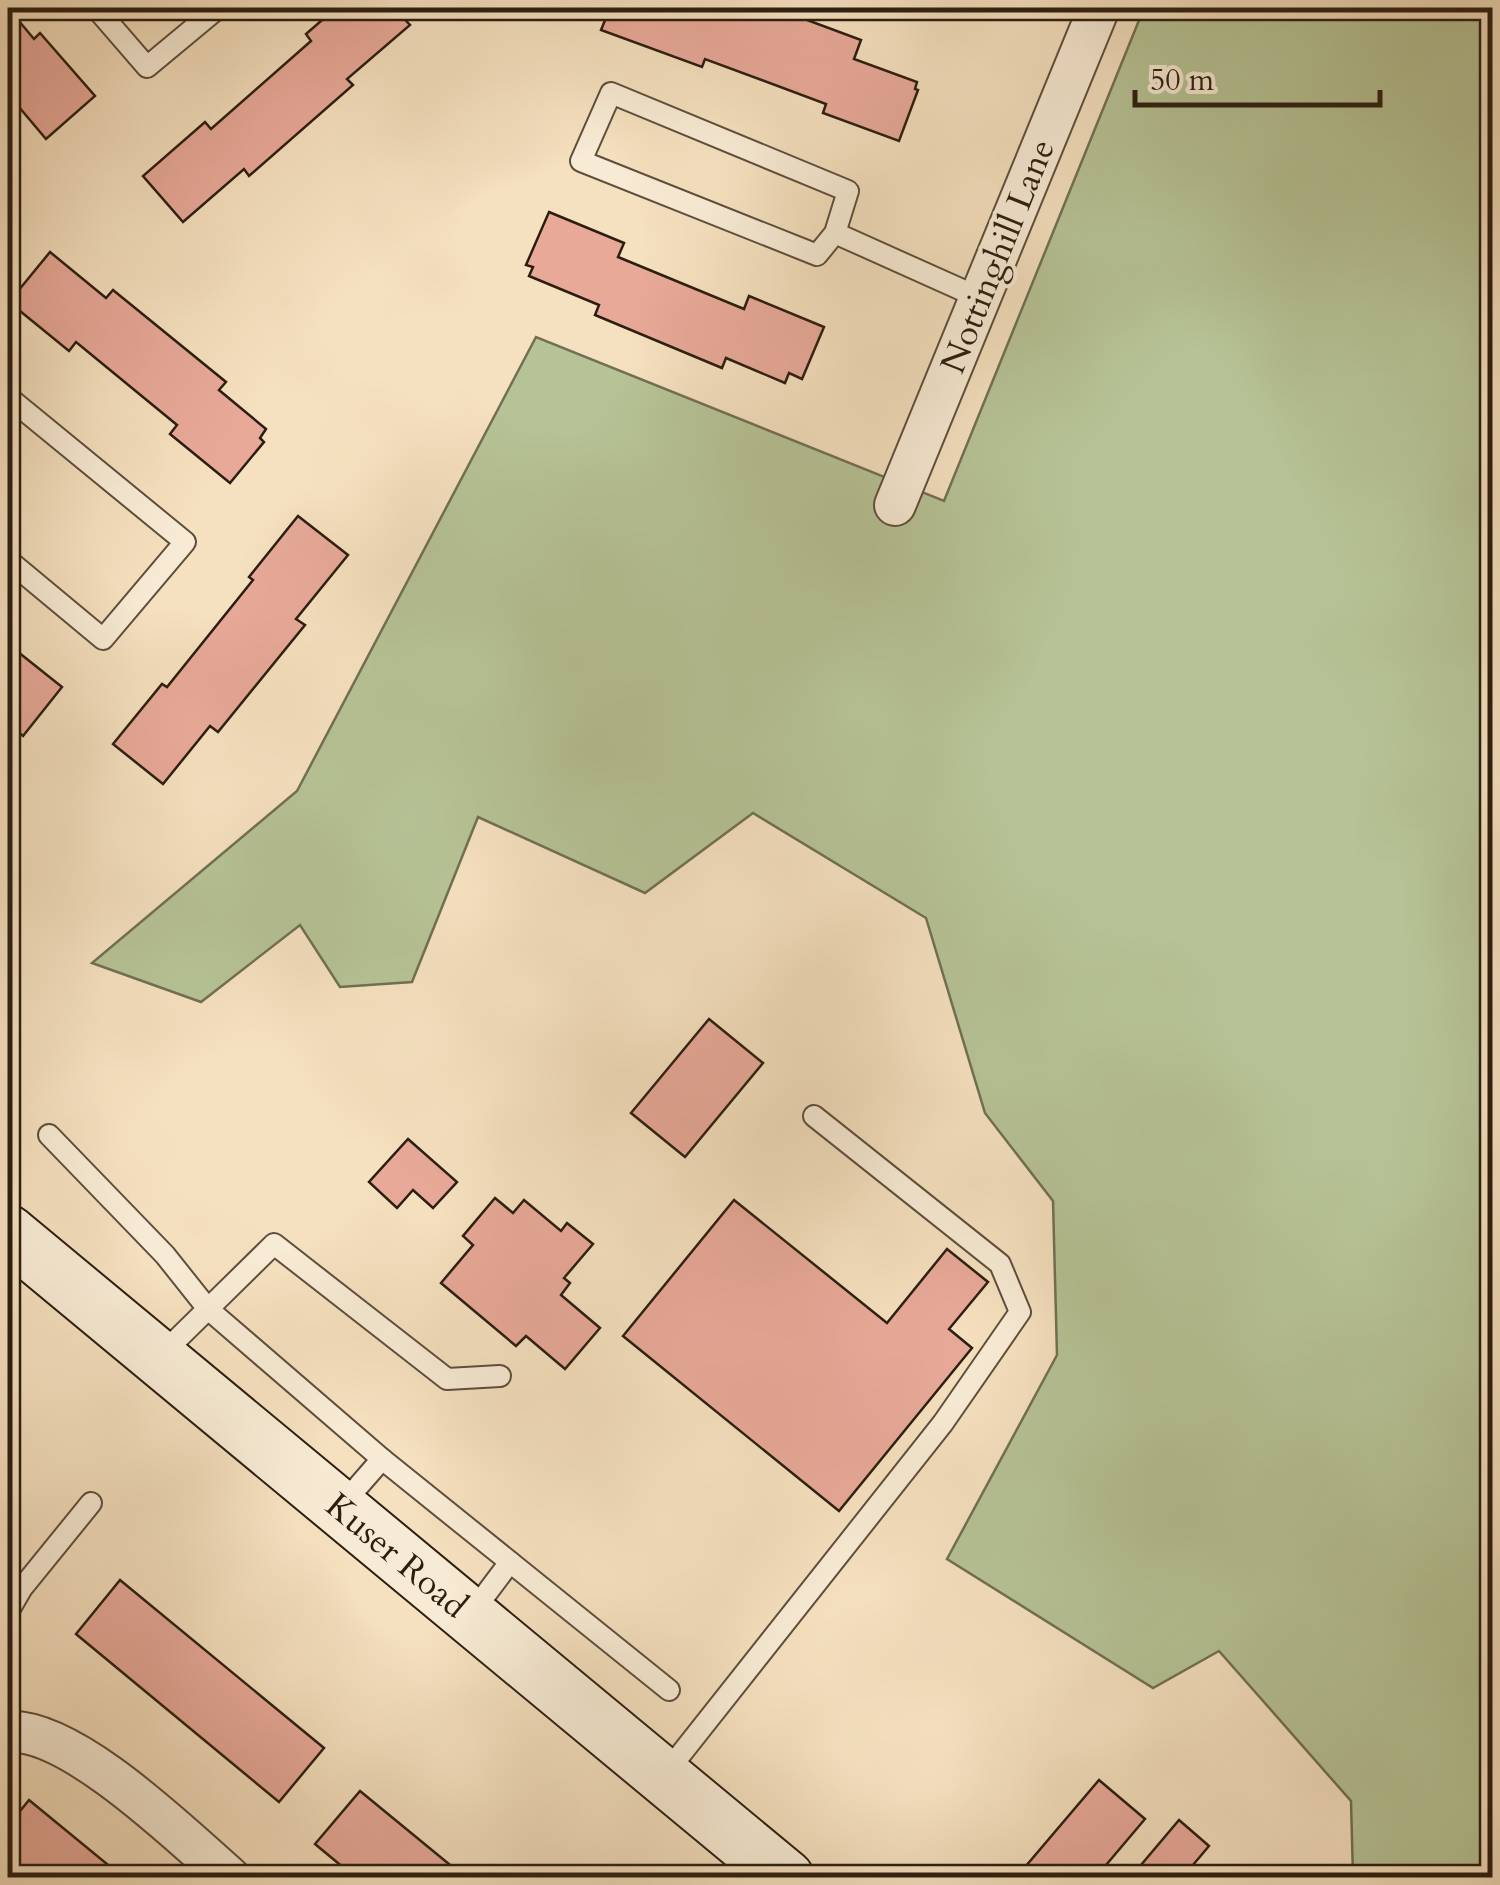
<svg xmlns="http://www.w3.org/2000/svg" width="1500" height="1885" viewBox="0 0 1500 1885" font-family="Cardo,serif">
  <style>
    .green { fill: #b6c396; stroke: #707053; stroke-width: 2.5 }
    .building { fill: #e8a999; stroke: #2b1e10; stroke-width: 2.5 }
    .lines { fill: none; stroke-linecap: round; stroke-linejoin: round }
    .lane-casing { stroke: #5e4e3c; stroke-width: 24 }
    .street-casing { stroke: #5e4e3c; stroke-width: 44 }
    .secondary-casing { stroke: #2b1e10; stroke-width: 59 }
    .lane { stroke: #f8ebd5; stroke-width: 20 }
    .street { stroke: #f8ebd5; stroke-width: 40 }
    .secondary { stroke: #f8ebd5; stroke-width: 55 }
    .labels { text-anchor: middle; stroke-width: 8; stroke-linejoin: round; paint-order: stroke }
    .street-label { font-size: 35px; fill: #2b1e10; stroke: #f8ebd5 }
  </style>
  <rect width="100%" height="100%" fill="#f5e0bf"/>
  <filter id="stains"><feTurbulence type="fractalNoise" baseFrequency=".002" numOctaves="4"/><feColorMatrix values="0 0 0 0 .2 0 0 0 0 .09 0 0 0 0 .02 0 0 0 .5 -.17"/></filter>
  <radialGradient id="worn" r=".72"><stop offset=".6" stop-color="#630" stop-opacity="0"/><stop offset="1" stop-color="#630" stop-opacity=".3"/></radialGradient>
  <polygon class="green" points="1144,8 1492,8 1492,1877 1353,1877 1351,1801 1219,1651 1153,1688 947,1559 1057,1355 1053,1201 985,1113 926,918 753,813 645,893 478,817 412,982 340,987 300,925 201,1002 92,963 297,791 536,337 944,501"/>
  <g class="building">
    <polygon points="8,8 34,39 40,33 95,96 46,139 8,94"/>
    <polygon points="336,8 394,8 410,25 347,79 353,85 249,176 244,169 183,222 143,176 205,122 211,129 311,41 306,34"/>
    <polygon points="610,8 775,8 861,40 854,59 917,82 915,89 918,90 899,141 823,113 826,104 705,59 702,67 601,30"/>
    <polygon points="549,212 624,243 618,257 744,309 749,296 824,327 802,379 789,373 785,383 726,358 722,368 595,315 599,305 529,276 533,267 526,265"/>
    <polygon points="50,252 106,298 113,290 226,382 219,390 266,429 260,438 264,442 230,483 170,434 177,425 76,342 69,351 9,302"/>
    <polygon points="298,516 348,555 296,619 305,625 218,732 210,726 163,784 113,744 162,684 167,687 253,580 249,577"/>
    <polygon points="8,644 62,687 23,736 8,724"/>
    <polygon points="709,1019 763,1063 685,1157 631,1113"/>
    <polygon points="408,1139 457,1182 433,1208 413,1190 397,1208 369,1182"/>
    <polygon points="495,1198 513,1213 524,1200 561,1231 567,1223 593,1244 564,1278 570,1283 561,1295 600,1328 565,1369 526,1336 516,1346 441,1283 473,1245 463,1236"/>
    <polygon points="734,1200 887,1323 947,1249 988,1282 949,1329 972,1348 839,1511 623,1336"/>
    <polygon points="120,1580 324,1748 279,1802 76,1634"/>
    <polygon points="1099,1780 1145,1819 1095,1878 1025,1878 1020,1873"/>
    <polygon points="360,1791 466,1878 356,1878 315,1844"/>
    <polygon points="29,1800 124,1878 14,1878 8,1872 8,1826"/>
    <polygon points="1179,1820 1209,1846 1182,1878 1130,1878"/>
  </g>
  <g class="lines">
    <g class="lane-casing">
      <g id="lane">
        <polyline points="96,8 147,67 218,8"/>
        <polyline points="835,233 817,255 581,161 611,93 848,191 835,233 980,298"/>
        <polyline points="8,397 185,542 103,639 8,560"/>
        <polyline points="49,1135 165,1255 208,1309 382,1459 341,1506"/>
        <polyline points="160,1356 274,1244 447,1379 500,1376"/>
        <polyline points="382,1459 510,1562 471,1614"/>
        <polyline points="510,1562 669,1690"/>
        <polyline points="8,1612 22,1588 91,1503"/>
        <polyline points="666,1773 943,1423 1020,1312 1000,1264 814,1116"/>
      </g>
    </g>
    <g class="street-casing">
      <g id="street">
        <polyline points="895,505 1099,8"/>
        <path d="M8 1732C71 1727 183 1837 230 1878"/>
      </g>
    </g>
    <g class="secondary-casing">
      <polyline id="secondary" points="8,1233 786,1878"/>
    </g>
    <use href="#lane" class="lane"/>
    <use href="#street" class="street"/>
    <use href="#secondary" class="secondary"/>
  </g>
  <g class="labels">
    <g class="street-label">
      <text transform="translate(997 256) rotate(-68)" y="12">Nottinghill Lane</text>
      <text transform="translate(397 1555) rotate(40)" y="12">Kuser Road</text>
    </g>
  </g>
  <rect width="1500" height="1885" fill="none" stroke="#f5e0bf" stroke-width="40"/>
  <rect x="10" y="10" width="1480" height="1865" fill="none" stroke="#2b1e10" stroke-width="5"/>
  <rect x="20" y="20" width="1460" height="1845" fill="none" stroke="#2b1e10" stroke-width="2.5"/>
  <path d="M1135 90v15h245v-15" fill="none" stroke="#2b1e10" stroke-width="5"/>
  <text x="1150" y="90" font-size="30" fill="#2b1e10" stroke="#f8ebd5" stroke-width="8" paint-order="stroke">50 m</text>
  <rect width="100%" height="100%" filter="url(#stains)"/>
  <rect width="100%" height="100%" fill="url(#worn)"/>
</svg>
